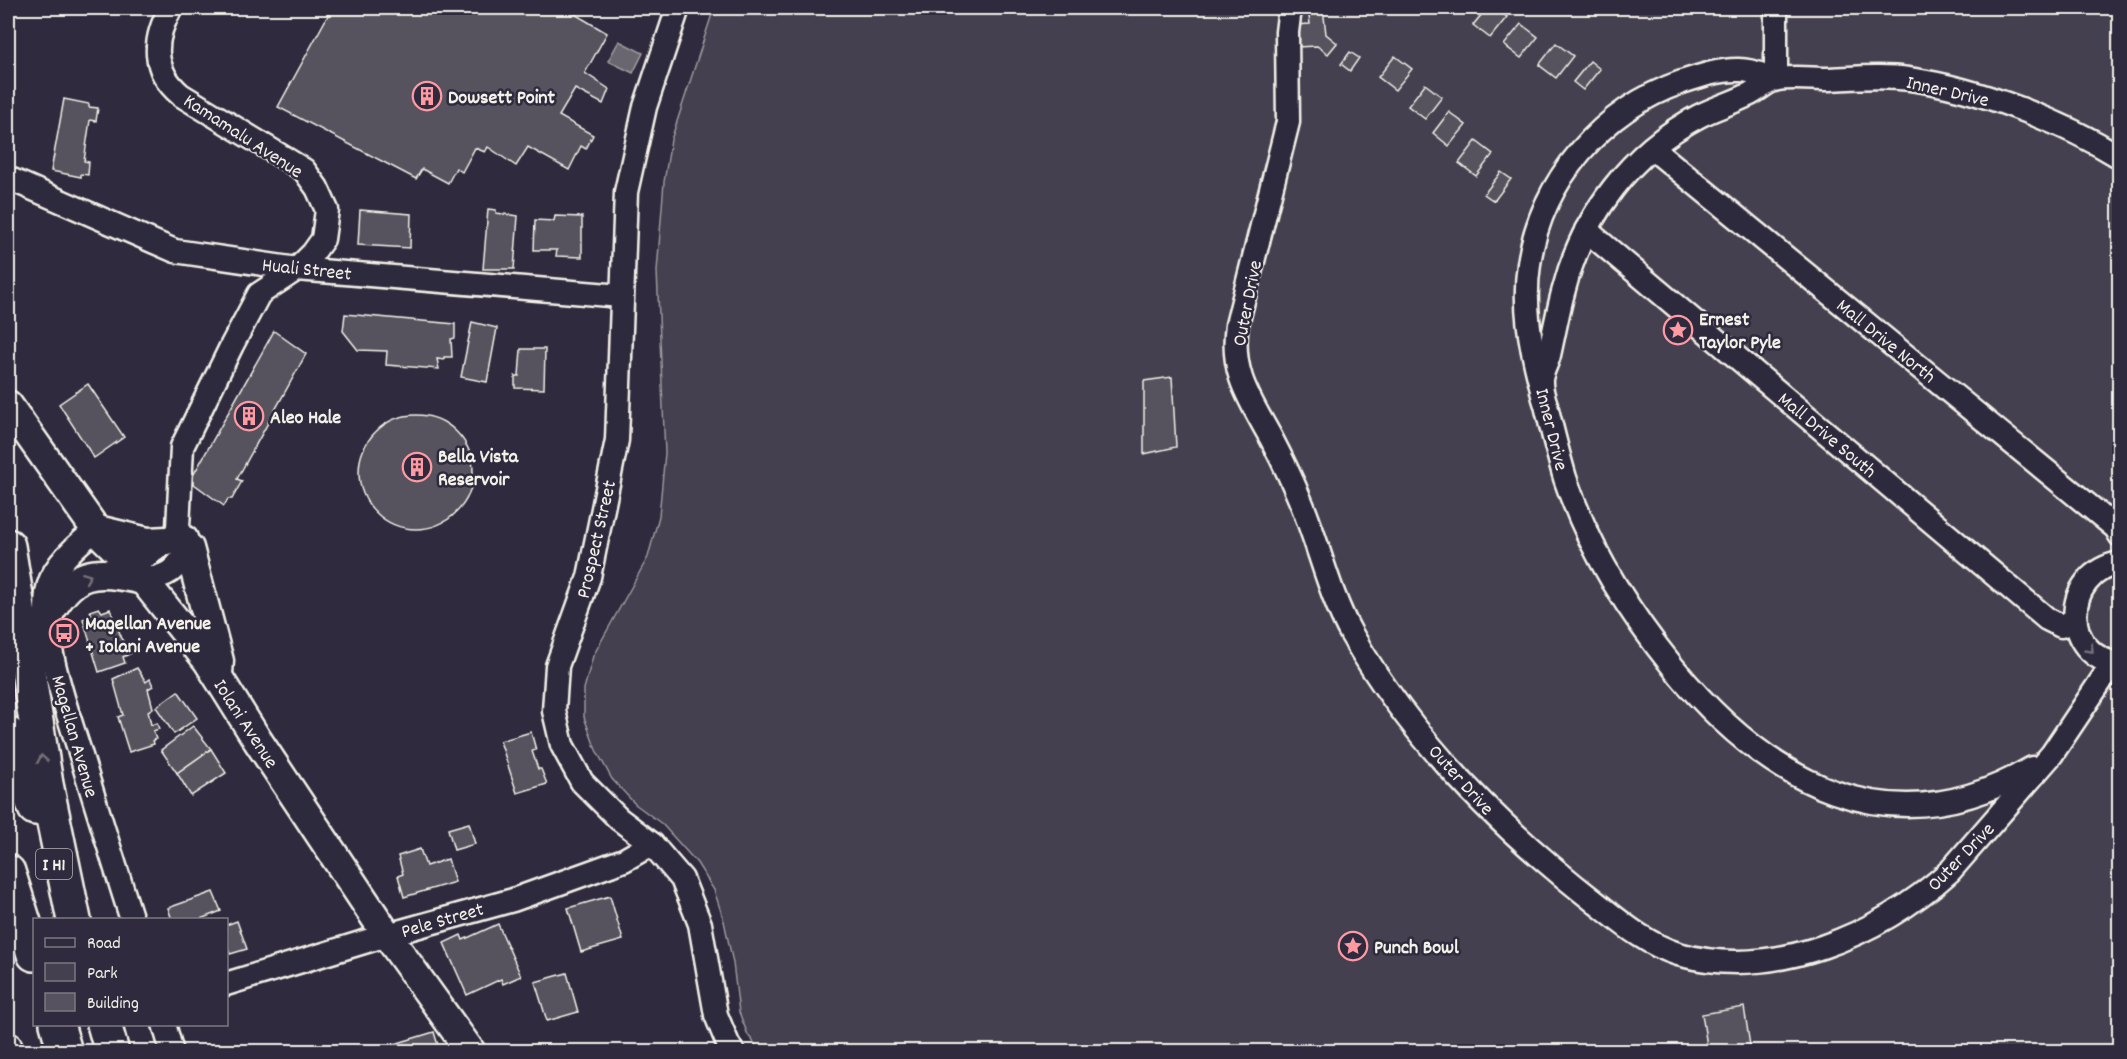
<svg xmlns="http://www.w3.org/2000/svg" width="2127" height="1059" viewBox="0 0 2127 1059" font-family="Dekko,sans-serif">
  <style>
    .green { fill: #454050; stroke: #9c989c; stroke-width: 1.5 }
    .water { fill: #6a6670; stroke: #a19ea0; stroke-width: 1.5 }
    .building { fill: #56525f; stroke: #f4f1e8; stroke-width: 1.5 }
    .lines { fill: none; stroke-linecap: round; stroke-linejoin: round }
    .minor-casing { stroke: #f4f1e8; stroke-width: 27 }
    .major-casing { stroke: #f4f1e8; stroke-width: 33 }
    .highway-casing { stroke: #f4f1e8; stroke-width: 38 }
    .minor { stroke: #2f2a3d; stroke-width: 22 }
    .major { stroke: #2f2a3d; stroke-width: 28 }
    .highway { stroke: #2f2a3d; stroke-width: 33 }
    .oneway { stroke: #747079 }
    .labels { text-anchor: middle; stroke-width: 5; stroke-linejoin: round; paint-order: stroke }
    .shield { fill: #2f2a3d; stroke: #b9b5b5; stroke-width: 1.5 }
    .shield-label { font-size: 18px; font-weight: bold; fill: #f4f1e8 }
    .street-label { font-size: 20px; fill: #f4f1e8; stroke: #2f2a3d }
    .poi-label { font-size: 20px; font-weight: bold; fill: #f4f1e8; stroke: #2f2a3d; text-anchor: start }
  </style>
  <rect width="100%" height="100%" fill="#2f2a3d"/>
  <filter id="ink" filterUnits="userSpaceOnUse"><feTurbulence type="fractalNoise" baseFrequency=".0167" numOctaves="2"/><feDisplacementMap in="SourceGraphic" scale="12" xChannelSelector="R" yChannelSelector="G"/><feConvolveMatrix kernelMatrix="1 2 1 2 8 2 1 2 1" color-interpolation-filters="sRGB"/></filter>
  <g filter="url(#ink)">
    <polygon class="green" points="714,8 2119,8 2119,1051 761,1051 748,1035 739,1012 733,963 724,921 714,890 697,863 662,824 635,804 612,779 596,750 584,717 584,689 593,656 648,557 659,516 665,453 657,271 664,182 671,140"/>
    <polygon class="water" points="619,41 643,53 633,73 608,61"/>
    <g class="building">
      <polygon points="332,8 563,8 568,10 607,33 585,73 609,89 603,104 575,89 559,116 593,135 586,149 581,146 569,170 528,147 516,166 488,147 485,152 475,148 462,172 456,168 448,183 422,169 416,179 278,107"/>
      <polygon points="1308,8 1323,8 1326,34 1337,43 1328,54 1317,46 1296,47 1294,25 1310,24"/>
      <polygon points="1487,8 1495,8 1507,17 1490,38 1473,25"/>
      <polygon points="1521,24 1538,37 1521,58 1504,45"/>
      <polygon points="1556,43 1573,56 1556,78 1539,65"/>
      <polygon points="1350,52 1359,58 1350,71 1341,64"/>
      <polygon points="1395,56 1412,69 1395,90 1378,77"/>
      <polygon points="1590,61 1600,69 1583,90 1573,82"/>
      <polygon points="1425,84 1442,97 1425,119 1408,106"/>
      <polygon points="64,99 89,104 89,107 98,108 96,121 90,120 84,161 89,162 88,175 81,174 81,177 51,171"/>
      <polygon points="1449,112 1466,125 1449,146 1433,133"/>
      <polygon points="1476,141 1493,154 1476,176 1459,163"/>
      <polygon points="1501,172 1511,179 1494,201 1484,194"/>
      <polygon points="488,209 496,210 496,213 518,216 514,269 483,269"/>
      <polygon points="360,210 411,214 410,248 358,245"/>
      <polygon points="555,216 582,217 582,257 556,256 557,250 534,250 535,220 554,221"/>
      <polygon points="345,314 455,324 455,338 451,339 452,357 444,357 444,360 437,359 439,369 386,365 387,351 358,350 343,331"/>
      <polygon points="472,322 497,328 487,382 461,377"/>
      <polygon points="274,331 306,354 237,479 242,481 232,499 228,499 224,506 190,481"/>
      <polygon points="521,349 545,349 544,389 515,388 515,376 519,376"/>
      <polygon points="1172,377 1176,447 1144,454 1144,381"/>
      <polygon points="88,384 124,437 94,458 59,404"/>
      <circle cx="416" cy="472" r="57"/>
      <polygon points="99,608 102,612 110,609 125,646 134,643 138,650 123,657 125,663 99,672 83,619 92,616 90,611"/>
      <polygon points="137,668 146,682 150,679 153,686 148,689 153,708 148,711 151,725 157,723 159,729 153,731 156,739 153,740 154,744 129,752 118,717 123,715 113,679"/>
      <polygon points="178,691 197,718 174,734 156,707"/>
      <polygon points="193,726 211,749 177,773 161,750"/>
      <polygon points="531,732 536,750 532,751 538,769 541,769 547,784 517,793 500,741"/>
      <polygon points="211,749 226,773 191,796 177,773"/>
      <polygon points="469,823 475,844 454,850 448,829"/>
      <polygon points="420,849 426,866 448,859 455,882 404,897 398,876 403,874 398,856"/>
      <polygon points="213,892 221,911 198,920 172,920 168,908"/>
      <polygon points="610,896 623,940 581,952 568,908"/>
      <polygon points="237,921 247,949 230,954 226,944 226,925"/>
      <polygon points="498,924 521,976 503,984 501,979 467,995 444,943 461,935 463,940"/>
      <polygon points="567,973 578,1012 547,1021 535,982"/>
      <polygon points="1744,1007 1751,1052 1708,1052 1702,1014"/>
      <polygon points="434,1032 440,1052 368,1052"/>
    </g>
    <g class="lines">
      <g class="minor-casing">
        <g id="minor">
          <polyline points="678,8 645,107 626,192 617,440 589,577 557,666 554,711 562,745 582,782 619,819 652,844 682,879 700,924 716,1015 728,1044 733,1052"/>
          <path d="M1290 8 1287 32 1288 122 1237 325C1230 372 1249 398 1271 438 1282 459 1292 480 1301 502 1319 545 1329 594 1352 635 1413 741 1503 831 1599 905 1623 924 1648 945 1678 954 1773 981 1879 935 1950 871L2052 754 2113 663"/>
          <polyline points="1652,148 2116,528 2120,535"/>
          <polyline points="8,178 175,251 297,269 621,296"/>
          <polyline points="1586,230 2047,619 2061,626 2075,620"/>
          <path d="M1540 382C1530 343 1523 305 1529 264 1541 180 1603 109 1682 82 1700 76 1721 69 1740 70 1752 70 1765 76 1776 79V8"/>
          <path d="M96 530C77 544 50 568 47 593 41 636 66 708 79 749 96 806 114 863 132 920"/>
          <path d="M2120 563C2061 573 2060 657 2120 664"/>
          <path d="M132 567 174 536 178 528 182 447 232 345 259 294 297 269 313 253 323 239 327 210 317 188 304 170 181 95C151 70 153 39 171 8"/>
          <path d="M143 580C170 576 175 571 189 548L186 538"/>
          <path d="M2032 768C1890 852 1767 782 1673 667 1627 610 1588 547 1565 478 1558 454 1552 430 1546 405 1544 399 1541 390 1541 383 1540 374 1547 364 1549 355 1554 333 1558 310 1564 289 1583 215 1632 151 1699 116 1715 108 1732 103 1748 95 1757 91 1765 83 1774 80 1787 76 1812 79 1826 79 1853 78 1883 75 1909 79 1976 88 2062 121 2120 157"/>
          <polyline points="226,984 387,935 513,900 624,860 652,844"/>
          <polyline points="164,1024 172,1052"/>
          <polyline points="8,1046 10,1045"/>
        </g>
      </g>
      <g class="major-casing">
        <g id="major">
          <polyline points="8,405 96,530 129,562 208,661 258,741 387,935 471,1052"/>
          <polyline points="98,530 148,542 167,541"/>
          <polyline points="189,548 219,661 218,673"/>
          <path d="M47 617C74 569 93 569 143 580"/>
        </g>
      </g>
      <g class="highway-casing">
        <g id="highway">
          <polyline points="8,546 46,784 74,920"/>
          <polyline points="8,734 35,808"/>
          <polyline points="8,872 34,954"/>
          <polyline points="57,1024 65,1052"/>
          <polyline points="104,1024 112,1052"/>
        </g>
      </g>
      <use href="#minor" class="minor"/>
      <use href="#major" class="major"/>
      <use href="#highway" class="highway"/>
    </g>
    <defs><path id="oneway-chevron" d="M-2-3.5L2.5 0L-2 3.5" fill="none" stroke-width="1.6" stroke-linecap="round" stroke-linejoin="round" transform="scale(1.5)"/></defs>
    <g class="oneway">
      <use href="#oneway-chevron" transform="translate(87 577) rotate(-21)"/>
      <use href="#oneway-chevron" transform="translate(2090 649) rotate(46)"/>
      <use href="#oneway-chevron" transform="translate(42 759) rotate(-100)"/>
    </g>
  </g>
  <defs>
    <g id="building-ring" transform="scale(1.5)"><circle r="9.5" fill="#2f2a3d" stroke="#ff9aa2" stroke-width="1.5"/><path d="M-4-6H4V6H1V3H-1V6H-4ZM-2.5-4.3h1.7v1.8h-1.7ZM.8-4.3h1.7v1.8H.8ZM-2.5-1h1.7V.8h-1.7ZM.8-1h1.7V.8H.8Z" fill="#ff9aa2"/></g>
    <g id="sight-ring" transform="scale(1.5)"><circle r="9.5" fill="#2f2a3d" stroke="#ff9aa2" stroke-width="1.5"/><path d="M0-6L1.8-2.2L6-1.7L2.9 1.2L3.7 5.4L0 3.3L-3.7 5.4L-2.9 1.2L-6-1.7L-1.8-2.2Z" fill="#ff9aa2"/></g>
    <g id="bus-ring" transform="scale(1.5)"><circle r="9.5" fill="#2f2a3d" stroke="#ff9aa2" stroke-width="1.5"/><path d="M-5-6H5V4H4V6H2V4H-2V6H-4V4H-5ZM-3.5-4V0h7V-4ZM-3.5 1.2v1.5H-2V1.2ZM2 1.2v1.5H3.5V1.2Z" fill="#ff9aa2"/></g>
  </defs>
  <g fill-rule="evenodd">
    <use href="#building-ring" x="427" y="96"/>
    <use href="#sight-ring" x="1678" y="330"/>
    <use href="#building-ring" x="249" y="416"/>
    <use href="#building-ring" x="417" y="467"/>
    <use href="#bus-ring" x="64" y="633"/>
    <use href="#sight-ring" x="1353" y="946"/>
  </g>
  <g class="labels">
    <rect class="shield" x="36" y="849" width="36" height="30" rx="4.5"/>
    <g class="shield-label">
      <text x="54" y="870">I H1</text>
    </g>
    <g class="street-label">
      <text transform="translate(1948 90) rotate(13)" y="7">Inner Drive</text>
      <text transform="translate(244 135) rotate(33)" y="7">Kamamalu Avenue</text>
      <text transform="translate(307 268) rotate(6)" y="7">Huali Street</text>
      <text transform="translate(1246 303) rotate(-79)" y="7">Outer Drive</text>
      <text transform="translate(1887 340) rotate(39)" y="7">Mall Drive North</text>
      <text transform="translate(1553 429) rotate(76)" y="7">Inner Drive</text>
      <text transform="translate(1828 434) rotate(40)" y="7">Mall Drive South</text>
      <text transform="translate(595 539) rotate(-77)" y="7">Prospect Street</text>
      <text transform="translate(247 723) rotate(57)" y="7">Iolani Avenue</text>
      <text transform="translate(76 736) rotate(74)" y="7">Magellan Avenue</text>
      <text transform="translate(1462 779) rotate(48)" y="7">Outer Drive</text>
      <text transform="translate(1960 856) rotate(-46)" y="7">Outer Drive</text>
      <text transform="translate(442 919) rotate(-16)" y="7">Pele Street</text>
    </g>
    <g class="poi-label">
      <text x="448" y="103">Dowsett Point</text>
      <text x="1699" y="325">Ernest<tspan x="1699" dy="23">Taylor Pyle</tspan></text>
      <text x="270" y="423">Aleo Hale</text>
      <text x="438" y="462">Bella Vista<tspan x="438" dy="23">Reservoir</tspan></text>
      <text x="85" y="629">Magellan Avenue<tspan x="85" dy="23">+ Iolani Avenue</tspan></text>
      <text x="1374" y="953">Punch Bowl</text>
    </g>
  </g>
  <rect width="2127" height="1059" fill="none" stroke="#2f2a3d" stroke-width="30"/>
  <rect x="15" y="15" width="2097" height="1029" fill="none" stroke="#f4f1e8" stroke-width="2" filter="url(#ink)"/>
  <rect x="33" y="918" width="195" height="108" fill="#2f2a3d" stroke="#7e7a81" stroke-width="1.5"/>
  <rect x="45" y="938" width="30" height="9" fill="#2f2a3d" stroke="#7e7a81" stroke-width="1.5"/>
  <text x="87" y="948" font-size="18" fill="#f4f1e8">Road</text>
  <rect x="45" y="963" width="30" height="18" fill="#454050" stroke="#7e7a81" stroke-width="1.5"/>
  <text x="87" y="978" font-size="18" fill="#f4f1e8">Park</text>
  <rect x="45" y="993" width="30" height="18" fill="#56525f" stroke="#7e7a81" stroke-width="1.5"/>
  <text x="87" y="1008" font-size="18" fill="#f4f1e8">Building</text>
</svg>
